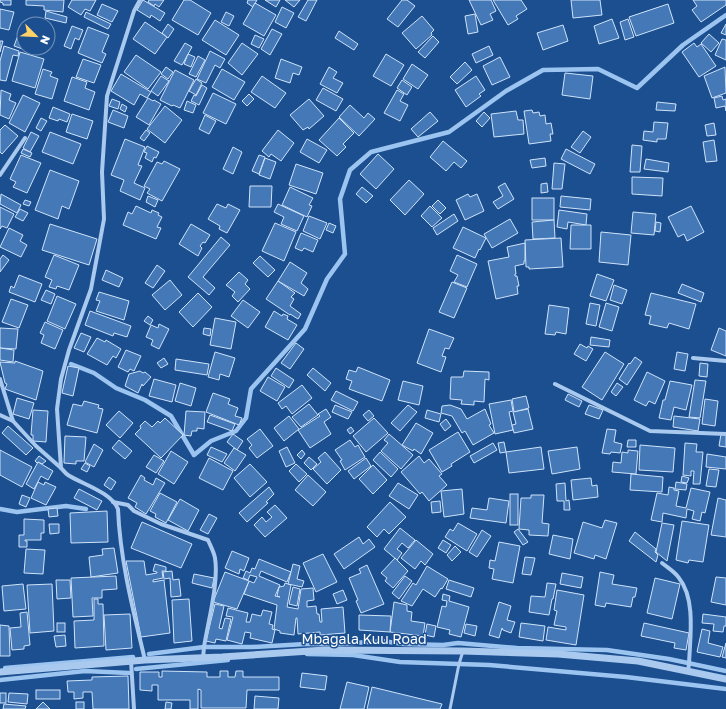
<svg xmlns="http://www.w3.org/2000/svg" width="726" height="709" viewBox="0 0 726 709" font-family="'Golos Text',sans-serif">
  <style>
    .lines { fill: none; stroke-linecap: round; stroke-linejoin: round }
    .stream { stroke: #9cc4f0; stroke-width: 4.5 }
    .building { fill: #4478b7; stroke: #cfe3fa }
    .service { stroke: #a9c9ee; stroke-width: 3 }
    .minor { stroke: #a9c9ee; stroke-width: 4 }
    .tertiary { stroke: #a9c9ee; stroke-width: 7 }
    .labels { text-anchor: middle; stroke-width: 3; stroke-linejoin: round; paint-order: stroke }
    .street-label { font-size: 14px; fill: #fff; stroke: #1b4f8f }
  </style>
  <rect width="100%" height="100%" fill="#1b4f8f"/>
  <g class="lines">
    <g class="stream">
      <polyline points="71,364 94,373 116,388 145,400 171,416 194,455 211,441 236,431 246,418 251,389 305,329 327,279 345,254 340,199 350,170 371,152 449,132 506,91 543,70 598,69 637,88 683,45 726,15"/>
      <polyline points="0,509 17,512 66,506 86,509"/>
      <polyline points="149,654 204,647 252,647 306,644 340,644 382,641 404,644 443,645 458,643 517,648 607,650 669,659 726,671"/>
      <polyline points="307,654 353,655 400,662 489,665 626,677 726,689"/>
      <polyline points="5,668 133,657"/>
      <polyline points="136,669 228,660"/>
      <polyline points="0,680 85,671 129,673"/>
    </g>
  </g>
  <g class="building">
    <polygon points="0,0 11,0 11,5 3,5 3,3 0,2"/>
    <polygon points="26,0 64,0 63,12 44,10 44,6 26,5"/>
    <polygon points="72,0 96,0 90,11 85,9 81,15 68,7"/>
    <polygon points="143,0 165,13 160,21 151,15 150,18 137,10"/>
    <polygon points="149,0 164,0 159,7 155,4 154,6 148,2"/>
    <polygon points="184,0 190,0 211,13 198,35 172,20"/>
    <polygon points="248,0 257,0 253,7 247,3"/>
    <polygon points="265,0 280,0 276,7"/>
    <polygon points="285,0 300,0 294,7"/>
    <polygon points="308,0 317,0 306,21 298,17"/>
    <polygon points="402,0 407,0 415,6 398,27 387,19"/>
    <polygon points="469,0 491,0 496,11 490,14 493,20 481,25"/>
    <polygon points="493,0 521,0 527,9 516,16 518,19 508,25"/>
    <polygon points="571,0 600,0 602,15 573,18"/>
    <polygon points="693,0 726,0 726,5 701,22 692,10 697,6"/>
    <polygon points="255,3 276,15 264,36 243,24"/>
    <polygon points="102,4 118,11 112,22 97,15"/>
    <polygon points="668,4 674,23 636,36 629,17"/>
    <polygon points="282,7 294,13 286,28 275,22"/>
    <polygon points="0,9 14,12 9,30 0,28"/>
    <polygon points="46,11 67,17 66,23 45,18"/>
    <polygon points="86,12 111,24 108,29 84,17"/>
    <polygon points="226,12 234,16 229,26 221,22"/>
    <polygon points="475,14 478,32 468,34 465,16"/>
    <polygon points="422,16 434,30 431,33 432,35 416,49 402,33"/>
    <polygon points="612,19 619,38 599,44 594,26"/>
    <polygon points="628,19 634,37 625,40 620,22"/>
    <polygon points="215,20 239,35 226,55 202,40"/>
    <polygon points="145,22 167,37 155,54 133,39"/>
    <polygon points="168,24 174,29 168,38 162,33"/>
    <polygon points="726,24 726,35 721,33"/>
    <polygon points="563,25 568,41 543,50 537,33"/>
    <polygon points="72,26 83,30 79,40 75,38 71,49 64,46"/>
    <polygon points="21,27 24,29 24,48 32,48 31,52 14,46"/>
    <polygon points="88,27 109,35 102,52 106,54 102,63 78,53"/>
    <polygon points="272,29 282,34 270,55 261,49"/>
    <polygon points="339,31 358,44 354,50 335,38"/>
    <polygon points="709,34 719,43 711,52 701,43"/>
    <polygon points="255,35 264,39 259,48 251,44"/>
    <polygon points="433,36 439,42 425,58 418,52"/>
    <polygon points="722,39 726,40 726,60 715,55"/>
    <polygon points="0,41 3,41 0,52"/>
    <polygon points="185,43 192,47 182,65 174,61"/>
    <polygon points="242,43 258,54 242,75 228,63"/>
    <polygon points="694,43 697,47 701,44 716,66 699,77 682,52"/>
    <polygon points="4,46 19,51 18,56 13,55 6,81 0,80 0,61"/>
    <polygon points="489,46 493,55 476,63 472,54"/>
    <polygon points="210,51 225,59 220,68 215,65 206,83 197,79"/>
    <polygon points="20,52 44,59 35,88 12,81"/>
    <polygon points="188,54 195,57 191,67 184,64"/>
    <polygon points="386,54 404,65 391,86 373,76"/>
    <polygon points="136,55 161,72 148,89 124,72"/>
    <polygon points="198,56 205,60 196,77 189,74"/>
    <polygon points="500,57 510,77 492,85 483,66"/>
    <polygon points="83,59 101,65 94,83 76,77"/>
    <polygon points="281,59 302,67 299,75 293,73 290,83 275,78"/>
    <polygon points="465,62 472,70 457,84 450,77"/>
    <polygon points="412,64 428,75 418,89 403,79"/>
    <polygon points="166,67 173,72 168,79 161,74"/>
    <polygon points="329,67 337,72 333,78 343,83 337,93 320,84"/>
    <polygon points="725,67 726,93 712,98 704,76"/>
    <polygon points="43,69 52,72 50,76 58,79 52,99 35,94"/>
    <polygon points="222,69 245,82 234,100 212,87"/>
    <polygon points="175,70 194,80 180,108 173,105 172,106 160,100"/>
    <polygon points="565,73 593,76 590,99 562,95"/>
    <polygon points="121,74 151,92 147,98 140,94 134,105 111,91"/>
    <polygon points="161,76 169,81 158,96 151,91"/>
    <polygon points="262,76 286,93 275,108 251,92"/>
    <polygon points="476,76 485,90 479,94 481,96 466,107 455,90"/>
    <polygon points="72,77 87,82 85,88 95,92 89,110 64,101"/>
    <polygon points="196,79 202,83 196,95 189,91"/>
    <polygon points="402,80 412,87 407,95 397,88"/>
    <polygon points="202,85 207,88 199,105 191,101 194,95 196,96"/>
    <polygon points="323,88 343,99 336,111 316,100"/>
    <polygon points="1,90 11,94 9,100 16,103 9,119 0,115"/>
    <polygon points="397,90 404,94 400,101 408,105 400,121 384,113"/>
    <polygon points="213,93 236,104 226,124 203,113"/>
    <polygon points="249,94 254,99 247,106 242,101"/>
    <polygon points="23,95 40,103 25,132 9,123"/>
    <polygon points="722,96 723,100 726,99 726,111 725,106 716,108 714,98"/>
    <polygon points="148,98 153,101 154,100 161,104 149,125 136,117"/>
    <polygon points="112,99 120,102 118,109 109,106"/>
    <polygon points="309,99 324,116 309,129 308,127 303,130 290,115"/>
    <polygon points="187,101 196,105 193,113 184,110"/>
    <polygon points="657,102 676,104 675,111 656,110"/>
    <polygon points="122,104 127,107 125,112 120,109"/>
    <polygon points="350,105 364,118 368,113 375,119 359,136 339,117"/>
    <polygon points="165,106 182,120 165,143 147,129"/>
    <polygon points="53,107 70,114 67,122 59,119 58,121 49,118"/>
    <polygon points="113,110 128,116 124,128 108,122"/>
    <polygon points="532,110 533,113 539,112 540,116 545,115 546,124 551,123 553,134 550,134 551,141 529,144 524,111"/>
    <polygon points="516,111 518,120 523,120 524,134 494,137 491,114"/>
    <polygon points="430,112 438,121 418,137 411,129"/>
    <polygon points="484,112 490,118 482,127 476,121"/>
    <polygon points="72,114 93,121 87,139 66,132"/>
    <polygon points="205,115 216,121 209,134 199,129"/>
    <polygon points="41,118 47,121 41,131 36,128"/>
    <polygon points="339,118 354,133 343,144 346,147 337,156 319,140"/>
    <polygon points="654,122 668,123 666,139 657,139 657,142 643,140 644,131 653,132"/>
    <polygon points="714,123 716,135 707,136 705,125"/>
    <polygon points="5,125 18,136 2,154 0,152 0,130"/>
    <polygon points="146,130 150,133 144,141 140,138"/>
    <polygon points="278,130 294,143 281,161 271,154 269,157 262,151"/>
    <polygon points="583,131 591,137 580,153 571,147"/>
    <polygon points="31,132 39,136 30,152 23,148"/>
    <polygon points="50,132 81,144 73,164 42,152"/>
    <polygon points="125,139 145,147 138,165 142,166 134,183 145,188 140,200 120,191 124,180 111,175"/>
    <polygon points="307,139 327,150 319,163 300,152"/>
    <polygon points="714,140 717,161 706,162 703,142"/>
    <polygon points="443,141 467,161 461,168 454,162 446,171 430,157"/>
    <polygon points="632,145 642,146 640,172 630,172"/>
    <polygon points="147,146 159,152 156,158 154,157 152,162 145,158 147,153 144,152"/>
    <polygon points="233,147 242,152 233,174 223,169"/>
    <polygon points="23,149 32,153 30,157 21,153"/>
    <polygon points="566,149 595,164 590,174 561,159"/>
    <polygon points="378,154 394,169 376,189 360,174"/>
    <polygon points="21,155 41,163 27,193 13,187 16,182 10,179"/>
    <polygon points="259,155 265,157 259,174 252,171"/>
    <polygon points="265,158 276,162 270,179 259,175"/>
    <polygon points="545,158 546,166 532,168 530,160"/>
    <polygon points="646,159 669,163 668,172 644,169"/>
    <polygon points="164,161 180,169 162,201 147,193 150,189 144,186 157,162 162,164"/>
    <polygon points="554,163 565,164 562,189 552,189"/>
    <polygon points="296,164 323,173 316,194 289,185"/>
    <polygon points="50,170 79,181 69,209 62,206 58,219 35,210"/>
    <polygon points="632,177 663,178 662,196 632,194"/>
    <polygon points="409,180 424,194 405,215 390,200"/>
    <polygon points="505,183 514,199 498,209 493,202 503,196 498,187"/>
    <polygon points="547,183 548,192 541,193 541,184"/>
    <polygon points="250,186 272,186 271,207 249,207"/>
    <polygon points="290,187 313,198 309,205 312,206 307,217 282,205"/>
    <polygon points="362,187 373,196 366,203 356,194"/>
    <polygon points="1,194 21,205 17,213 0,204"/>
    <polygon points="468,194 470,197 477,194 484,211 465,220 456,200"/>
    <polygon points="148,196 158,200 155,207 146,202"/>
    <polygon points="561,196 591,199 590,210 560,207"/>
    <rect x="532" y="198" width="22" height="22"/>
    <polygon points="25,200 31,202 29,206 23,204"/>
    <polygon points="438,200 446,208 440,214 432,206"/>
    <polygon points="217,204 226,208 228,204 240,210 227,233 219,229 220,226 208,219"/>
    <polygon points="278,204 304,216 297,231 281,224 284,217 274,212"/>
    <polygon points="136,206 151,213 152,210 159,213 158,215 162,217 157,227 161,228 156,239 123,225 128,212 132,214"/>
    <polygon points="430,206 442,218 432,227 421,216"/>
    <polygon points="691,206 704,232 687,241 684,234 678,237 668,217"/>
    <polygon points="0,207 14,214 7,228 2,226 0,229"/>
    <polygon points="20,209 28,213 23,221 15,217"/>
    <polygon points="559,210 587,214 586,225 568,222 567,229 557,227"/>
    <polygon points="633,212 656,214 654,235 631,233"/>
    <polygon points="454,214 458,221 437,235 433,228"/>
    <polygon points="309,216 327,223 320,239 303,231"/>
    <polygon points="510,219 518,233 492,248 484,234"/>
    <polygon points="554,220 555,238 533,239 532,222"/>
    <polygon points="656,222 661,223 660,232 655,231"/>
    <polygon points="275,223 296,232 284,261 262,251"/>
    <polygon points="329,223 336,226 333,233 326,230"/>
    <polygon points="50,224 97,239 89,265 42,250"/>
    <polygon points="191,224 210,235 205,243 203,242 200,246 202,248 198,256 179,244"/>
    <polygon points="571,225 591,225 591,249 570,249"/>
    <polygon points="463,227 486,238 480,250 479,249 475,258 453,248"/>
    <polygon points="9,228 23,235 20,241 27,245 21,257 0,247"/>
    <polygon points="601,232 631,235 628,265 599,262"/>
    <polygon points="301,233 318,240 313,252 304,248 302,251 295,248"/>
    <polygon points="221,237 230,245 203,277 215,288 209,295 188,277"/>
    <polygon points="561,238 563,267 529,269 529,267 526,267 525,240"/>
    <polygon points="525,243 525,261 524,261 524,264 515,266 516,274 515,274 515,276 517,276 519,286 517,286 518,294 496,299 488,261 509,257 507,247"/>
    <polygon points="3,255 9,260 0,272 0,259"/>
    <polygon points="54,255 79,265 69,290 57,286 56,289 49,287 52,280 45,277"/>
    <polygon points="457,255 477,264 467,287 454,282 458,275 450,271"/>
    <polygon points="260,256 275,270 268,277 253,263"/>
    <polygon points="290,262 307,273 301,283 308,289 304,296 278,281"/>
    <polygon points="157,265 165,271 153,288 145,283"/>
    <polygon points="106,270 123,278 119,287 102,280"/>
    <polygon points="239,272 248,280 245,284 250,289 238,302 232,296 235,292 226,285"/>
    <polygon points="597,274 614,280 606,301 590,296"/>
    <polygon points="19,275 42,284 35,302 9,292 11,286 14,288"/>
    <polygon points="170,280 182,295 165,310 152,295"/>
    <polygon points="278,281 295,293 291,297 294,299 290,306 301,314 298,319 290,314 290,315 266,299"/>
    <polygon points="452,282 467,288 454,318 439,312"/>
    <polygon points="682,284 704,293 701,302 678,293"/>
    <polygon points="614,285 627,290 622,304 610,300"/>
    <polygon points="46,290 55,294 51,304 41,300"/>
    <polygon points="99,292 129,301 124,320 96,311 100,301 96,300"/>
    <polygon points="198,293 212,307 193,327 179,312"/>
    <polygon points="651,293 696,304 689,329 669,323 667,328 649,324 651,316 645,315"/>
    <polygon points="57,296 76,304 65,329 47,321"/>
    <polygon points="11,299 28,305 19,328 2,322"/>
    <polygon points="243,300 260,312 248,328 231,316"/>
    <polygon points="590,303 600,305 596,326 586,324"/>
    <polygon points="606,303 619,307 612,331 599,327"/>
    <polygon points="549,305 569,308 566,334 556,332 555,335 545,334"/>
    <polygon points="90,311 131,326 127,337 114,333 113,336 85,325"/>
    <polygon points="274,311 282,316 283,314 288,316 287,319 297,325 288,340 265,327"/>
    <polygon points="148,316 153,320 150,325 144,321"/>
    <polygon points="215,318 236,322 231,349 210,345"/>
    <polygon points="45,322 63,330 55,349 41,343 44,335 40,333"/>
    <polygon points="159,324 169,329 159,349 151,345 153,340 146,337 151,325 158,328"/>
    <polygon points="0,328 18,329 16,349 0,348"/>
    <polygon points="204,328 211,329 210,336 203,334"/>
    <polygon points="719,328 726,331 726,356 711,350"/>
    <polygon points="429,329 454,338 449,349 445,348 442,356 446,357 441,372 417,363"/>
    <polygon points="81,333 91,337 84,352 74,348"/>
    <polygon points="591,337 610,340 609,347 590,345"/>
    <polygon points="97,338 105,342 106,340 121,349 116,358 113,356 107,365 87,354"/>
    <polygon points="296,343 304,349 290,369 281,363"/>
    <polygon points="580,344 587,348 588,346 593,349 586,361 574,354"/>
    <polygon points="0,348 14,350 13,362 0,360"/>
    <polygon points="126,350 141,356 134,371 130,369 128,372 118,367"/>
    <polygon points="215,352 235,358 229,377 220,374 219,380 208,377"/>
    <polygon points="605,352 624,364 602,400 582,387"/>
    <polygon points="677,352 688,354 685,371 674,369"/>
    <polygon points="635,357 642,362 627,385 619,379 629,363 630,364"/>
    <polygon points="164,358 168,364 161,368 157,363"/>
    <polygon points="176,359 209,364 207,375 175,370"/>
    <polygon points="15,361 43,371 36,400 5,389 7,384 5,383 0,362 15,363"/>
    <polygon points="700,363 708,364 707,377 699,376"/>
    <polygon points="68,366 79,368 73,396 62,393"/>
    <polygon points="358,367 390,380 382,401 349,389 352,381 346,379 349,370 356,372"/>
    <polygon points="276,368 294,380 289,388 271,376"/>
    <polygon points="313,368 331,383 325,391 307,375"/>
    <polygon points="140,371 143,373 145,372 151,377 143,386 142,384 138,393 125,386 129,374"/>
    <polygon points="464,371 489,372 489,380 485,379 484,402 474,401 474,405 461,404 462,400 450,399 451,377 463,377"/>
    <polygon points="647,372 665,381 655,404 649,401 646,406 634,400"/>
    <polygon points="268,377 285,387 277,401 260,391"/>
    <polygon points="154,379 176,385 172,402 149,396"/>
    <polygon points="695,380 706,381 700,418 689,417"/>
    <polygon points="403,381 423,386 419,405 398,400"/>
    <polygon points="670,381 692,385 686,410 674,407 671,420 659,418 663,400 665,400"/>
    <polygon points="180,383 196,388 191,406 175,401"/>
    <polygon points="617,383 623,387 616,396 611,392"/>
    <polygon points="302,385 312,398 292,414 286,406 282,409 278,403"/>
    <polygon points="336,391 358,402 353,411 331,400"/>
    <polygon points="213,393 230,399 228,404 238,408 235,416 242,418 239,425 206,412"/>
    <polygon points="568,394 582,401 579,407 565,400"/>
    <polygon points="526,396 529,408 514,412 512,399"/>
    <polygon points="17,398 34,403 29,419 13,414"/>
    <polygon points="705,399 718,401 715,426 702,424"/>
    <polygon points="511,400 513,411 509,412 513,430 495,434 489,404"/>
    <polygon points="84,401 99,405 98,408 103,409 97,433 67,425 73,404 82,406"/>
    <polygon points="309,404 318,415 301,427 292,417"/>
    <polygon points="335,405 352,412 348,419 332,412"/>
    <polygon points="408,405 417,412 400,431 391,423"/>
    <polygon points="450,405 461,409 467,419 485,409 491,424 489,425 494,433 473,445 465,431 462,433 452,416 441,413 442,406"/>
    <polygon points="589,405 603,410 599,419 585,414"/>
    <polygon points="326,409 331,417 324,422 331,434 310,448 298,430 320,416 318,414"/>
    <polygon points="528,409 533,429 514,433 512,425 516,424 513,412"/>
    <polygon points="33,410 48,411 46,442 33,441 33,435 31,435"/>
    <polygon points="369,410 374,416 368,421 363,415"/>
    <polygon points="427,410 441,414 439,422 425,418"/>
    <polygon points="119,411 133,423 120,438 106,425"/>
    <polygon points="186,411 205,412 204,429 197,428 197,431 192,431 191,436 184,435"/>
    <polygon points="210,415 235,424 232,431 207,422"/>
    <polygon points="289,416 299,429 284,441 274,428"/>
    <polygon points="674,416 700,419 698,431 673,427"/>
    <polygon points="165,418 183,435 161,458 135,434 141,428 140,426 145,421 152,427 158,421 160,423"/>
    <polygon points="374,418 388,433 366,452 353,436"/>
    <polygon points="446,419 451,426 445,431 440,424"/>
    <polygon points="416,423 433,433 421,454 414,449 413,451 402,445"/>
    <polygon points="8,426 33,448 26,455 2,433"/>
    <polygon points="351,427 354,431 350,434 347,430"/>
    <polygon points="260,429 273,446 257,458 249,448 252,445 247,439"/>
    <polygon points="607,429 616,430 614,442 622,444 620,453 611,452 610,454 602,453"/>
    <polygon points="458,432 470,452 451,464 452,466 442,472 429,450"/>
    <polygon points="233,434 243,441 237,450 227,442"/>
    <polygon points="389,434 413,455 401,469 381,451 388,443 384,440"/>
    <polygon points="721,434 726,434 726,447 719,446"/>
    <polygon points="65,436 86,437 84,461 76,461 76,464 64,463"/>
    <polygon points="119,440 132,451 125,459 112,448"/>
    <polygon points="350,440 355,447 358,445 365,457 345,470 340,461 342,460 335,450"/>
    <polygon points="628,440 636,440 636,447 627,447"/>
    <polygon points="504,442 506,452 500,453 498,443"/>
    <polygon points="493,443 497,450 474,463 470,456"/>
    <polygon points="685,443 697,444 696,452 703,452 700,484 693,484 694,471 691,471 691,476 683,475"/>
    <polygon points="94,444 103,450 94,467 85,462"/>
    <polygon points="640,445 675,448 673,472 639,470"/>
    <polygon points="211,447 227,454 222,462 207,455"/>
    <polygon points="287,447 295,463 286,467 279,451"/>
    <polygon points="541,447 544,469 509,473 506,452"/>
    <polygon points="577,447 580,469 552,474 548,451"/>
    <polygon points="234,448 246,455 235,471 224,463"/>
    <polygon points="0,450 32,467 22,487 0,475"/>
    <polygon points="302,450 305,454 301,459 297,455"/>
    <polygon points="628,450 638,451 636,474 612,472 613,462 621,463 622,452 628,453"/>
    <polygon points="171,451 188,462 174,484 158,474"/>
    <polygon points="325,452 341,470 327,484 313,469 321,462 318,458"/>
    <polygon points="380,452 398,469 391,477 373,460"/>
    <polygon points="707,454 726,457 726,469 706,467"/>
    <polygon points="154,455 164,461 156,473 146,467"/>
    <polygon points="39,456 46,461 42,464 38,462 37,463 35,461"/>
    <polygon points="419,456 424,463 429,459 442,474 439,476 447,485 429,501 422,492 420,494 401,472"/>
    <polygon points="309,457 317,464 311,470 304,463"/>
    <polygon points="209,458 233,471 223,490 199,478"/>
    <polygon points="366,458 371,466 354,479 348,471"/>
    <polygon points="38,462 53,471 48,480 41,476 34,489 26,484"/>
    <polygon points="85,463 90,466 87,472 81,469"/>
    <polygon points="250,464 267,482 250,497 234,478"/>
    <polygon points="296,464 307,474 299,482 289,471"/>
    <polygon points="373,465 387,480 373,494 359,479"/>
    <polygon points="709,469 719,470 716,487 706,486"/>
    <polygon points="631,474 663,477 662,492 630,490"/>
    <polygon points="141,475 145,478 144,480 153,485 156,478 165,483 146,514 135,507 137,503 128,498"/>
    <polygon points="308,475 326,492 313,506 295,490"/>
    <polygon points="682,476 689,478 687,483 681,482"/>
    <polygon points="109,477 116,482 111,490 104,485"/>
    <polygon points="591,478 592,486 597,485 598,497 573,500 571,480"/>
    <polygon points="38,482 44,485 45,482 56,487 46,505 31,498"/>
    <polygon points="676,482 687,484 686,490 675,489"/>
    <polygon points="398,483 418,495 409,509 389,496"/>
    <polygon points="565,483 566,501 569,500 570,510 564,510 564,501 557,501 556,484"/>
    <polygon points="269,487 274,494 266,502 268,503 247,522 239,513"/>
    <polygon points="669,487 674,488 674,490 679,491 676,506 686,508 691,488 710,492 705,513 702,512 700,521 692,519 694,511 687,509 686,518 663,513 662,522 651,520 657,493 668,495"/>
    <polygon points="79,489 102,501 97,510 74,498"/>
    <polygon points="462,489 464,514 444,517 441,491"/>
    <polygon points="160,493 177,502 166,523 155,517 156,514 150,511"/>
    <rect x="510" y="494" width="8" height="31"/>
    <polygon points="22,495 30,498 26,507 19,504"/>
    <polygon points="531,495 544,495 542,523 549,524 548,536 529,535 529,530 519,529 521,498 531,498"/>
    <polygon points="489,498 509,501 506,523 470,518 472,508 487,510"/>
    <polygon points="718,498 726,500 726,537 711,535"/>
    <polygon points="180,499 199,510 188,531 168,520"/>
    <polygon points="440,501 441,512 432,513 431,502"/>
    <polygon points="390,502 406,517 389,534 384,529 377,537 367,527"/>
    <polygon points="275,505 287,518 265,537 254,525 262,517 266,522 272,517 267,512"/>
    <polygon points="57,508 58,516 49,517 48,509"/>
    <polygon points="107,511 108,542 71,543 70,513"/>
    <polygon points="209,514 217,518 208,534 200,530"/>
    <polygon points="24,519 44,520 44,533 41,533 41,540 25,540 25,541 27,541 27,547 19,547 19,535 24,535"/>
    <polygon points="605,520 617,523 606,559 595,555 594,559 574,553 583,522 602,528"/>
    <polygon points="682,521 709,525 703,562 689,560 688,563 676,560"/>
    <polygon points="142,522 192,544 181,568 131,548"/>
    <polygon points="458,523 477,534 467,551 445,537 450,529 453,531"/>
    <polygon points="662,523 674,525 667,561 656,552"/>
    <polygon points="49,524 59,524 59,533 50,534"/>
    <polygon points="400,528 415,540 408,548 402,543 397,549 402,553 397,560 384,549"/>
    <polygon points="518,529 528,542 523,545 514,532"/>
    <polygon points="482,530 491,536 477,557 469,552"/>
    <polygon points="635,532 656,549 655,552 658,555 656,562 629,541"/>
    <polygon points="553,535 573,539 570,559 549,554"/>
    <polygon points="359,537 363,544 369,539 375,547 344,569 334,554"/>
    <polygon points="416,540 433,554 425,565 421,561 415,569 401,558"/>
    <polygon points="443,540 451,545 446,553 438,548"/>
    <polygon points="499,542 520,546 513,583 492,579 494,569 489,568 490,560 495,561"/>
    <polygon points="455,546 461,552 452,561 447,555"/>
    <polygon points="114,548 118,573 91,577 89,557 103,555 102,549"/>
    <polygon points="26,549 45,550 43,574 24,573"/>
    <polygon points="232,551 249,558 244,571 240,569 239,574 225,568"/>
    <polygon points="323,554 337,582 316,592 303,563"/>
    <polygon points="525,557 535,558 531,575 522,574"/>
    <polygon points="395,558 408,571 393,588 385,581 387,578 381,573"/>
    <polygon points="259,559 291,572 287,582 261,571 259,576 280,585 275,596 280,597 277,596 279,587 284,586 285,583 291,585 287,607 298,609 301,589 313,588 314,600 307,601 307,607 316,606 317,614 319,614 320,622 322,622 321,609 343,607 345,633 320,635 320,632 298,634 297,618 296,618 294,635 280,633 280,631 274,629 277,605 244,594 249,581 254,583 257,577 250,575 248,580 243,578 246,571 250,573 252,568 255,569"/>
    <polygon points="126,561 144,561 146,575 157,573 157,572 153,571 155,564 166,567 166,571 162,571 163,578 153,580 153,582 164,580 170,633 141,637"/>
    <polygon points="293,564 300,566 297,579 304,581 302,587 288,584"/>
    <polygon points="367,565 384,604 361,613 356,601 358,600 349,578 361,573 359,569"/>
    <polygon points="427,566 448,579 442,589 441,588 435,597 423,589 412,606 401,601 413,583 416,585"/>
    <polygon points="172,571 173,580 179,579 181,596 171,597 170,578 164,579 163,572"/>
    <polygon points="225,572 249,581 237,609 213,602"/>
    <polygon points="600,572 614,575 612,584 637,588 635,597 633,597 631,607 606,603 605,607 595,605"/>
    <polygon points="562,573 583,577 581,588 560,584"/>
    <polygon points="194,574 214,578 212,588 192,583"/>
    <polygon points="116,576 117,589 102,590 102,598 92,598 93,616 73,617 71,578"/>
    <polygon points="405,576 412,581 399,599 392,593"/>
    <polygon points="716,577 726,578 726,605 711,602"/>
    <polygon points="655,578 680,584 672,619 647,613"/>
    <polygon points="56,580 70,580 71,598 57,599"/>
    <polygon points="449,580 474,588 471,597 446,589"/>
    <polygon points="547,583 556,584 553,599 552,599 549,615 529,612 531,596 545,597"/>
    <polygon points="23,584 26,609 4,611 2,586"/>
    <polygon points="52,584 54,631 30,633 27,585"/>
    <polygon points="293,587 300,589 297,606 289,604"/>
    <polygon points="343,590 347,600 337,604 333,594"/>
    <polygon points="557,590 584,595 576,645 546,640 548,627 566,630 566,627 554,625 557,611 554,610"/>
    <polygon points="443,594 450,596 449,601 469,607 461,637 449,634 450,630 437,627 442,606 446,607 447,601 442,600"/>
    <polygon points="94,599 98,599 98,604 103,604 104,646 75,648 74,621 94,620"/>
    <polygon points="189,599 192,641 174,643 172,600"/>
    <polygon points="394,602 407,605 407,611 412,612 411,621 425,623 423,636 390,632"/>
    <polygon points="499,602 511,606 507,620 515,622 511,633 503,630 502,628 499,638 489,635"/>
    <polygon points="215,604 224,606 219,628 222,629 225,618 231,619 226,641 216,639 215,643 206,641"/>
    <polygon points="228,608 248,613 246,622 250,622 252,614 261,616 263,610 272,612 269,624 273,625 272,629 275,630 272,643 250,638 251,633 245,632 242,644 227,640 233,617 226,616"/>
    <polygon points="27,612 30,645 24,646 24,649 12,650 10,628 21,627 20,613"/>
    <polygon points="130,614 132,648 106,650 104,615"/>
    <polygon points="703,614 726,617 726,626 724,626 723,632 713,631 714,624 702,623"/>
    <polygon points="359,615 391,616 390,632 359,630"/>
    <rect x="57" y="623" width="8" height="9"/>
    <polygon points="521,623 545,626 543,641 519,637"/>
    <polygon points="644,623 689,633 686,650 674,648 675,643 641,636"/>
    <polygon points="427,624 436,626 434,637 425,635"/>
    <polygon points="466,624 477,626 475,636 464,633"/>
    <polygon points="0,625 9,626 10,656 0,656"/>
    <polygon points="702,629 710,631 708,643 723,647 720,657 697,652"/>
    <polygon points="65,635 66,646 56,647 54,636"/>
    <polygon points="726,643 726,658 722,657"/>
    <polygon points="162,671 207,672 207,677 220,677 220,671 228,671 228,677 235,677 236,671 243,671 243,677 279,677 279,690 247,690 246,708 201,708 201,690 198,689 198,709 190,709 190,700 158,700 158,685 152,685 152,691 140,690 140,672 159,672 159,677 162,677"/>
    <polygon points="302,673 327,676 325,690 300,687"/>
    <polygon points="128,676 129,709 93,709 92,692 83,692 83,698 74,699 74,692 68,692 67,681 92,680 92,677"/>
    <polygon points="347,682 369,687 364,709 340,709"/>
    <polygon points="372,687 442,704 440,709 367,709"/>
    <rect x="36" y="690" width="24" height="9"/>
    <rect x="0" y="693" width="6" height="10"/>
    <polygon points="9,693 28,694 27,704 8,702"/>
    <polygon points="255,696 279,698 278,709 254,709"/>
    <polygon points="43,702 50,709 36,709"/>
    <rect x="76" y="702" width="8" height="7"/>
    <polygon points="166,702 172,703 171,709 165,709"/>
    <polygon points="4,704 26,706 25,709 3,709"/>
  </g>
  <g class="lines">
    <polyline class="service" points="450,709 459,664 463,651"/>
    <g class="minor">
      <path d="M140 0 134 11 107 96 102 172 104 219 91 289 69 350 61 379 57 409 61 468C63 470 65 473 68 475 82 484 111 492 118 509 120 560 133 610 145 660"/>
      <polyline points="0,175 25,138"/>
      <polyline points="693,358 726,361"/>
      <polyline points="0,379 13,421 36,446 61,468"/>
      <polyline points="555,384 650,431 726,434"/>
      <polyline points="0,415 13,421"/>
      <path d="M113 502 128 505 134 511 161 524 208 540C210 545 214 552 215 558 219 582 208 622 204 647L203 658"/>
      <path d="M662 563C668 568 675 572 679 578 696 599 690 638 689 664L688 671"/>
      <polyline points="131,661 134,709"/>
    </g>
    <polyline class="tertiary" points="0,672 145,660 222,657 325,650 463,651 558,654 638,661 726,679"/>
  </g>
  <g class="labels">
    <g class="street-label">
      <text x="364" y="644">Mbagala Kuu Road</text>
    </g>
  </g>
  <g transform="translate(36 36) rotate(114)"><circle r="19" fill="#1b4f8f" stroke="#7695bc"/>
  <path d="M0-3L7 15L0 10L-7 15Z" fill="#ffd166"/>
  <text y="-6" font-size="11" font-weight="bold" text-anchor="middle" fill="#ffffff">N</text>
  </g>
</svg>
